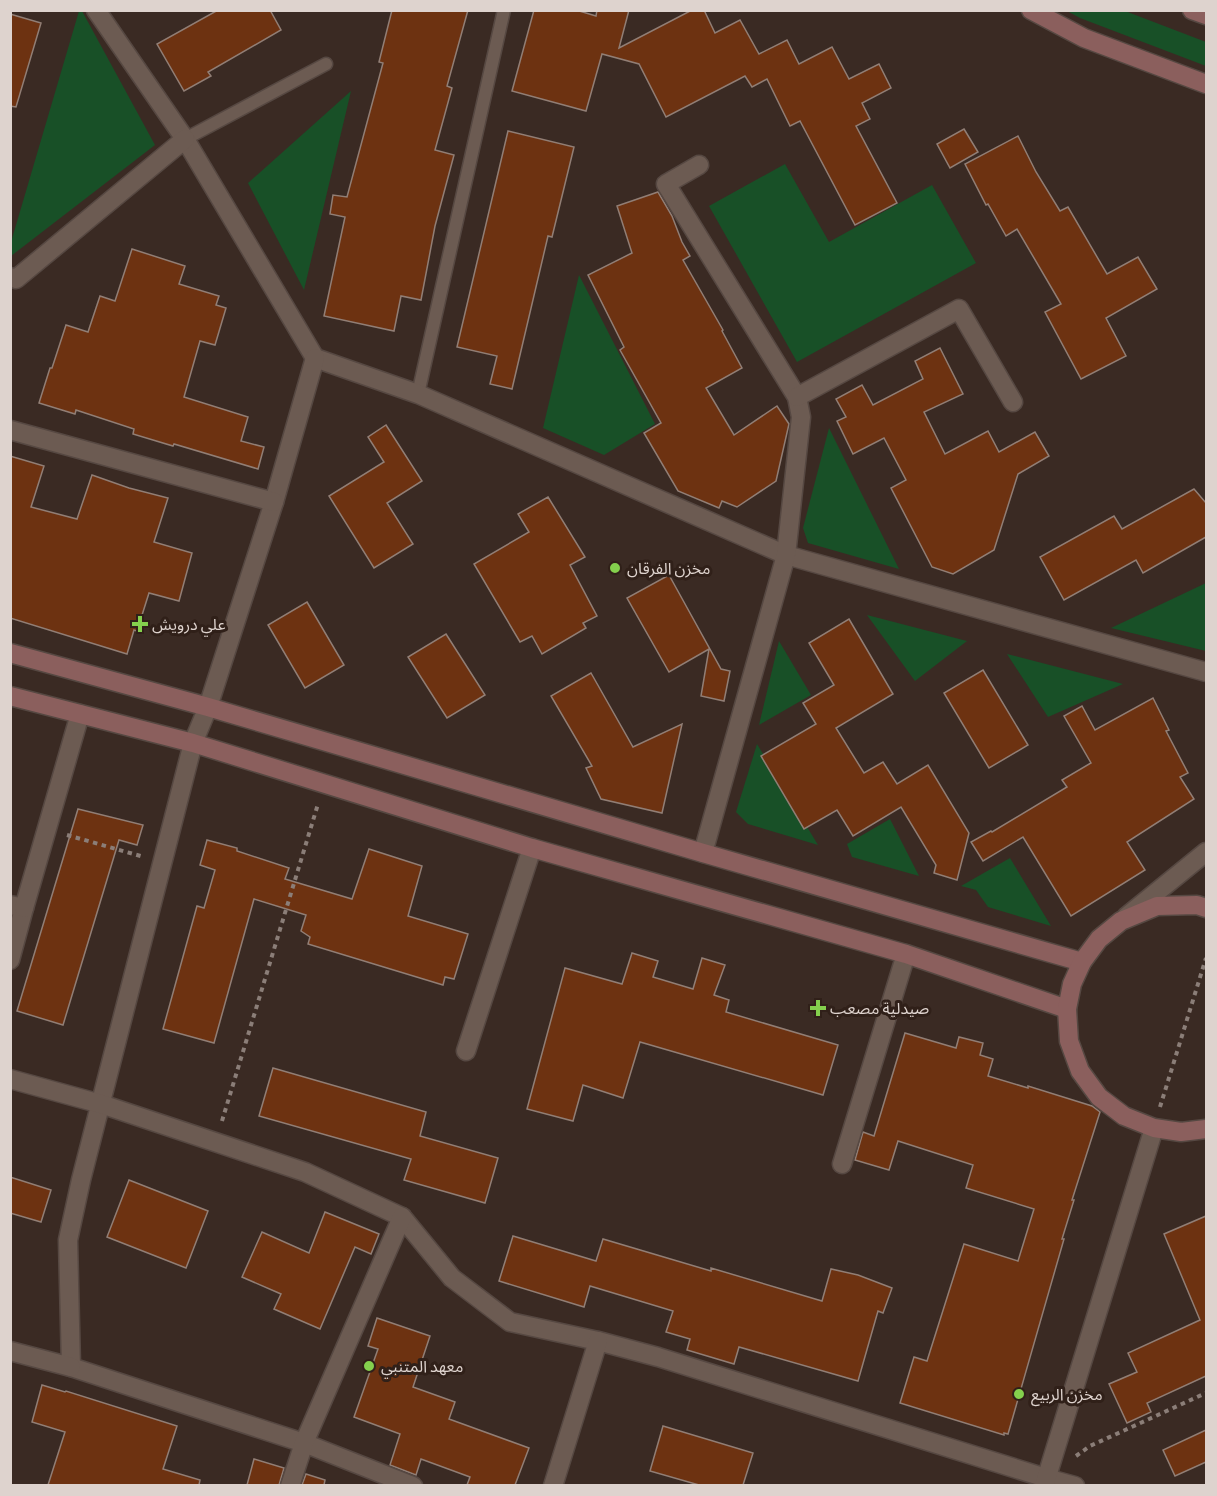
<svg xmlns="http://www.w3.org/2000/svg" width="1217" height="1496" viewBox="0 0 1217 1496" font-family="Commissioner,'Noto Sans Arabic',sans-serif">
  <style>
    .green { fill: #185027 }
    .building { fill: #6d3211; stroke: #917e75; stroke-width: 1.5 }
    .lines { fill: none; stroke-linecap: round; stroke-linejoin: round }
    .lane-casing { stroke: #564842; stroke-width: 15 }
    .street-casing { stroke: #564842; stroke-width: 21 }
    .secondary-casing { stroke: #564842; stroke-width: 21 }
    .path { stroke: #8b7e78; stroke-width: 4; stroke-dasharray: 4.5 4.5; stroke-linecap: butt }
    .lane { stroke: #6c5b52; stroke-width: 12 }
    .street { stroke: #6c5b52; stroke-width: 18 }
    .secondary { stroke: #8b5f5d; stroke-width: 18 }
    .poi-dot { fill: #84d04d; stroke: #302019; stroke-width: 2 }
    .labels { text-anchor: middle; stroke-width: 6; stroke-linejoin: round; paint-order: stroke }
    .poi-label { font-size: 16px; fill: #ded3ce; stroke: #302019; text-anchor: start }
  </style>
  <rect width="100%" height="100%" fill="#3a2a23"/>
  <g class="green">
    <polygon points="79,11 82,11 155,145 11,256 11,242"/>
    <polygon points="1067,11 1125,11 1206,42 1206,66 1080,18"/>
    <polygon points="351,91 304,290 248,183"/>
    <polygon points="785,164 829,242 932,185 976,263 797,362 709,206"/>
    <polygon points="579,275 655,424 604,455 543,428"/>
    <polygon points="829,428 899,569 808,543 803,528"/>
    <polygon points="1206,583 1206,651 1111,628"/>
    <polygon points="867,615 967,641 915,681"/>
    <polygon points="779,641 811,695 759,725"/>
    <polygon points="1007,654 1123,684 1048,717"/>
    <polygon points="757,744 818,845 748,824 736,812"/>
    <polygon points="890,819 919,876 852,857 847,844"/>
    <polygon points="1010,858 1051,926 988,907 976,890 961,886"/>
  </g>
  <g class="building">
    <polygon points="218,10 270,10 281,30 208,72 211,76 184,91 157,44"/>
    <polygon points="392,10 468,10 447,86 452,88 435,150 454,155 435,226 421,300 401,296 394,331 324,316 345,217 330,214 333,195 347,197 383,63 379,62"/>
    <polygon points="534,10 576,10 596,16 597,10 629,10 619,48 692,10 704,10 715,33 740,20 759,54 787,40 799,64 832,47 849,79 879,64 891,88 862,103 870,119 856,126 897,203 855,225 800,121 790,126 767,79 752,87 745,76 666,117 639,64 602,54 586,111 512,91"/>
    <polygon points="10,14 41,23 16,107 10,106"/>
    <polygon points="964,129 978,152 950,168 937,144"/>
    <polygon points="508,131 574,147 552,237 548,236 512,389 490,384 497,356 457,347"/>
    <polygon points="1018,136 1036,172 1060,211 1068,207 1107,274 1138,257 1157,289 1106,318 1126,356 1081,379 1045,312 1061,304 1017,229 1006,236 988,204 986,205 965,164"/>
    <polygon points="658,192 672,216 682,242 690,256 683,260 723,330 722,331 742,368 706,388 734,435 777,406 789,424 776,481 737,507 722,501 719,508 678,491 644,433 661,423 620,350 624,347 588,275 632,253 617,206"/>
    <polygon points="132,249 185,266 179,284 219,296 216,305 226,308 215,345 200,341 184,397 248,417 241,441 264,447 258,469 174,444 173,446 133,434 134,429 76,410 75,414 39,403 50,368 52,368 66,325 88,332 100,296 115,301"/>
    <polygon points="940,348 963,394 924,412 945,454 988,431 999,452 1035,432 1049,456 1018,474 994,550 953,574 932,567 891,488 906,480 884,438 853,454 837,421 846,417 836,399 862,385 873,405 923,379 915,361"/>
    <polygon points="386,425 422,481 387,503 413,544 374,568 329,496 384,462 368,437"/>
    <polygon points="10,456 44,466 31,507 77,519 92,475 129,488 168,498 154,542 192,553 179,601 149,593 137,631 134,630 127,654 10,618"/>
    <polygon points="1194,489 1206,503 1206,537 1143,573 1136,560 1064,600 1040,557 1114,516 1122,529"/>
    <polygon points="548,497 585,557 570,565 597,616 583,623 586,628 542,654 532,636 520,642 474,564 529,532 518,514"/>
    <polygon points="669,575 721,669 730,671 724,701 701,696 709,649 669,672 627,598"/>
    <polygon points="307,602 344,665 305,688 268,625"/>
    <polygon points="849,619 893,694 836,728 864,773 883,762 897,784 928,765 969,833 957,880 934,873 936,865 901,807 853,836 837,810 804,829 761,756 816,724 803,703 834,685 809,643"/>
    <polygon points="446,634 485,695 447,718 408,657"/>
    <polygon points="983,670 1028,745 989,768 944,693"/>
    <polygon points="591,673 633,747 682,724 662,813 601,799 586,768 592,766 551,696"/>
    <polygon points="1153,698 1169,730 1166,731 1188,773 1180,777 1194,799 1127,842 1145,870 1071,916 1023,837 983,861 971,842 991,831 992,832 1067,787 1062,780 1091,763 1064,716 1082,706 1095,730"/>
    <polygon points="78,809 143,825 137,845 119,840 63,1025 17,1011"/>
    <polygon points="207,840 237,848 237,851 289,868 285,879 352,899 369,849 422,866 408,916 468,934 454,979 445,977 443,985 308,944 310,937 301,931 306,915 254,899 214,1043 163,1029 197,906 204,908 215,870 200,865"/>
    <polygon points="632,953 658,961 653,977 693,989 702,958 725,965 714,995 729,1000 726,1012 838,1045 823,1095 640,1042 623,1098 583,1085 573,1121 527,1109 565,968 622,984"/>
    <polygon points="905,1033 956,1048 959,1037 983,1043 980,1055 993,1059 988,1076 1028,1088 1028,1086 1092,1106 1100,1112 1072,1200 1074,1200 1062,1239 1064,1239 1008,1434 1004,1433 1004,1435 900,1403 914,1357 927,1361 964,1244 1018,1261 1034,1209 966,1188 973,1165 898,1141 889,1170 855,1160 863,1132 874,1136"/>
    <polygon points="273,1068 426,1112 420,1136 498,1158 485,1203 404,1180 411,1159 259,1116"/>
    <polygon points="10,1177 51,1190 41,1222 10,1213"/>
    <polygon points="129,1180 208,1211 186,1268 107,1237"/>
    <polygon points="325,1212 379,1234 371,1254 355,1247 320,1329 274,1309 281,1294 242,1277 262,1232 309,1253"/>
    <polygon points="1206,1216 1206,1376 1147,1403 1151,1412 1127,1423 1109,1384 1137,1372 1128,1353 1200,1320 1164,1234"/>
    <polygon points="513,1236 596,1261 603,1239 711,1271 711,1268 822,1301 831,1269 858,1275 892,1288 883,1313 878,1311 858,1381 739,1347 734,1364 687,1350 690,1339 666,1332 673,1311 590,1286 584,1307 499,1281"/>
    <polygon points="377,1318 430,1336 413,1387 455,1402 449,1419 529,1448 515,1485 467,1485 470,1477 421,1459 416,1475 390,1465 400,1434 354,1417 378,1349 368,1346"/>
    <polygon points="42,1385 65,1392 66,1391 177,1426 163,1469 200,1480 199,1485 48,1485 65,1432 32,1422"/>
    <polygon points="663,1426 753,1453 743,1485 699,1485 650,1471"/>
    <polygon points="1206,1430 1206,1462 1175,1476 1163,1450"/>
    <polygon points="254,1459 284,1468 279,1485 247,1485"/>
    <polygon points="306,1474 325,1480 324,1485 302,1485"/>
  </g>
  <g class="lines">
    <g class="lane-casing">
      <g id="lane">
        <polyline points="185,139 326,64"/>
        <polyline points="418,394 504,10"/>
      </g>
    </g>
    <g class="street-casing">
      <g id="street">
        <polyline points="96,10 185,139 315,358 418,394 786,555 1206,672"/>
        <polyline points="699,165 666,184 797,397 801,417 786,555 703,853"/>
        <polyline points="10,277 16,279 185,139"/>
        <polyline points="315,358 274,502 208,707 193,743 81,1180 68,1240 71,1367 304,1443 413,1486"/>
        <polyline points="797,397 959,309 1013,402"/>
        <polyline points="10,430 274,502"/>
        <polyline points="10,905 24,908 10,960"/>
        <polyline points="24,908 80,714"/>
        <polyline points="1126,917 1206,852"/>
        <polyline points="466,1051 532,848"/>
        <polyline points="10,1079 101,1104 305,1172 402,1217 452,1278 510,1322 598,1341 658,1357 1046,1478 1075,1486"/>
        <polyline points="842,1164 906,954"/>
        <polyline points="10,1351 71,1367"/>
        <polyline points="290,1486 304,1443 402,1217"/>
        <polyline points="553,1486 598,1341"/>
        <polyline points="1044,1486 1154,1128"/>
      </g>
    </g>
    <g class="secondary-casing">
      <g id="secondary">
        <polyline points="1031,10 1084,38 1206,84"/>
        <polyline points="1192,10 1206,15"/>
        <polyline points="10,653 208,707 703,853 1082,962"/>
        <polyline points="10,696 193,743 532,848 906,954 1067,1009"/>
        <polyline points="1206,908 1197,905 1157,906 1121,921 1099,939 1082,962 1072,984 1067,1009 1069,1041 1080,1071 1099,1097 1124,1116 1154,1128 1181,1132 1206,1129"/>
      </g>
    </g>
    <g class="path">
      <polyline points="67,835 144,857"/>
      <polyline points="1160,1107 1206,958"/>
      <polyline points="222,1121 318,804"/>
      <polyline points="1076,1456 1090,1446 1206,1393"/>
    </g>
    <use href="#lane" class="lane"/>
    <use href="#street" class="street"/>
    <use href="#secondary" class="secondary"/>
  </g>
  <g class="poi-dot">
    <circle cx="615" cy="568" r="6"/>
    <path d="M137 615h6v6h6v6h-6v6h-6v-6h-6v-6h6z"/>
    <path d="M815 999h6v6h6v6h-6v6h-6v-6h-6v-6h6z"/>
    <circle cx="369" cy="1366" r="6"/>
    <circle cx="1019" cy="1394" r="6"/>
  </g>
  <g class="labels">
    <g class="poi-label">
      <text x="627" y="574">مخزن الفرقان</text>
      <text x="152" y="630">علي درويش</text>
      <text x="830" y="1014">صيدلية مصعب</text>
      <text x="381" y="1372">معهد المتنبي</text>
      <text x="1031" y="1400">مخزن الربيع</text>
    </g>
  </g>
  <rect width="1217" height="1496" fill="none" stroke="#ded3ce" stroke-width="24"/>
</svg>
